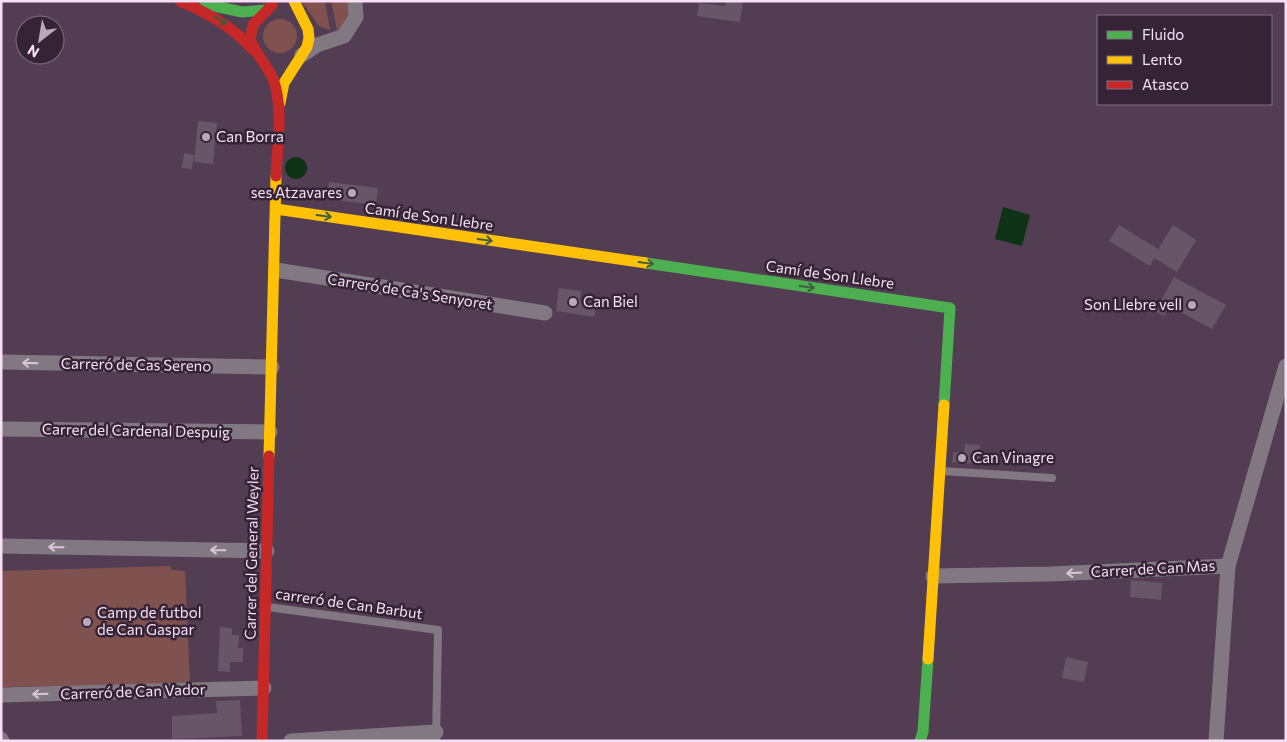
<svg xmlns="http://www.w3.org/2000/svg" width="1287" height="742" viewBox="0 0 1287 742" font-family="Commissioner,sans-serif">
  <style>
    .green { fill: #80524f }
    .water { fill: #0e3317 }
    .building { fill: #675667 }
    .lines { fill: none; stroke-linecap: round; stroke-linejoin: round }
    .lane { stroke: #827882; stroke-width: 8 }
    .street { stroke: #827882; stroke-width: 15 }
    .fast { stroke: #4caf50; stroke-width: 11 }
    .slow { stroke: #ffc107; stroke-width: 11 }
    .jam { stroke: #c62828; stroke-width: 11 }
    .oneway { stroke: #3e5c40 }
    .oneway2 { stroke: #dac6d9 }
    .poi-dot { fill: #bda7bd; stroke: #352435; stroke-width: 2 }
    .labels { text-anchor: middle; stroke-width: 5; stroke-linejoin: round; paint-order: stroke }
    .poi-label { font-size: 15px; fill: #f7e0f6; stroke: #352435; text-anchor: start }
    .street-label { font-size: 15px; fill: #f7e0f6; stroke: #352435 }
  </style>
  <rect width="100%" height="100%" fill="#523d52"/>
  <g class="green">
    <polygon points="301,1 325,1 330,30 319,26"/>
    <polygon points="331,1 350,1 351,10 341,29 337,30"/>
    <circle cx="280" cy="36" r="17"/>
    <polygon points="171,566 171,570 185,571 190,684 1,687 1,571"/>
  </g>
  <g class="water">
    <circle cx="296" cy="168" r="11"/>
    <polygon points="1003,207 1030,215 1022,246 995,239"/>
  </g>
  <g class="building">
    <polygon points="726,1 743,1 740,22 697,16 699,3 725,6"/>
    <polygon points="198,121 217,123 213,164 194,162"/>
    <polygon points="184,153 194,155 192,169 182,168"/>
    <polygon points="329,182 378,188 376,205 327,199"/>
    <polygon points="1119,225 1158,249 1173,225 1196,240 1177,272 1154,258 1150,266 1109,241"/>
    <polygon points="1174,277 1226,305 1212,329 1169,306 1164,316 1155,311"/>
    <polygon points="559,288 581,291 580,301 597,303 594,317 556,311"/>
    <polygon points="965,444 980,445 979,464 953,462 952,466 953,452 964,453"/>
    <polygon points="1131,580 1162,583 1161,600 1130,597"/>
    <polygon points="220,627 232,628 232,635 239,635 238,648 243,648 243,662 230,662 230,672 218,671"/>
    <polygon points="1066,657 1088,662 1084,682 1062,678"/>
    <polygon points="240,700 242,736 172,739 172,716 217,713 216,701"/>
  </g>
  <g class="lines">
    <g class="lane">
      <polyline points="942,471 1052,478"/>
      <polyline points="268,607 438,630 436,741"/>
    </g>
    <g class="street">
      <polyline points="302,55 317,45 344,36 356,17 355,1"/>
      <polyline points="276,270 545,313"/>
      <polyline points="1,362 272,367"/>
      <polyline points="1,429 270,432"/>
      <polyline points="1,546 267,551"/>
      <polyline points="933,576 1051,574 1228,566"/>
      <polyline points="1,695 264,688"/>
      <polyline points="1,739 2,741"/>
      <polyline points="291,741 436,732"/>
      <polyline points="1216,741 1228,566 1286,366"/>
    </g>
    <g class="fast">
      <polyline points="205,4 242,12 266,10"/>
      <polyline points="646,263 950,308 944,405"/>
      <polyline points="920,741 923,732 928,659"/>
    </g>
    <g class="slow">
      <polyline points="280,103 284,83 307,47 309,38 308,29 294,1"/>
      <polyline points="276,209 646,263"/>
      <polyline points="269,456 276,176"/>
      <polyline points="928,659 944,405"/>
    </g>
    <g class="jam">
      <path d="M180 1C208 13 233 27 253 50"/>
      <path d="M272 5 253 25 250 39C255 53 267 65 273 79 284 108 277 146 276 176"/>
      <polyline points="262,741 269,456"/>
    </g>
  </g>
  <defs><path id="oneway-shaft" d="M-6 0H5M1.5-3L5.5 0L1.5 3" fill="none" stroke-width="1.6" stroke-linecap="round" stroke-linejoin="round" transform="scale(1.25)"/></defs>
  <g class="oneway">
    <use href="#oneway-shaft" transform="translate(220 20) rotate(31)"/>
    <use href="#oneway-shaft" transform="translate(324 216) rotate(8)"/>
    <use href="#oneway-shaft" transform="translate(485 240) rotate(8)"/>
    <use href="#oneway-shaft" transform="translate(646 263) rotate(8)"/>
    <use href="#oneway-shaft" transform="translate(807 287) rotate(8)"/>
  </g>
  <g class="oneway2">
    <use href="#oneway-shaft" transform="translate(30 363) rotate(-178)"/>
    <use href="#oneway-shaft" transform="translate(56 547) rotate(-179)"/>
    <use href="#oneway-shaft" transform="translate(218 550) rotate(-179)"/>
    <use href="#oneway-shaft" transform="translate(1074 573) rotate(177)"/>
    <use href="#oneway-shaft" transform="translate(40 694) rotate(178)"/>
  </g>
  <g class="poi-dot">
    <circle cx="206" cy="137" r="5"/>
    <circle cx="352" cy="193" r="5"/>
    <circle cx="573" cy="302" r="5"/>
    <circle cx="1192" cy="305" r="5"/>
    <circle cx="962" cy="458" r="5"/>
    <circle cx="87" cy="622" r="5"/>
  </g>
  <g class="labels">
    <g class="poi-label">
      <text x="216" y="142">Can Borra</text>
      <text x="342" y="198" text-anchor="end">ses Atzavares</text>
      <text x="583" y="307">Can Biel</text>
      <text x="1182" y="310" text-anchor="end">Son Llebre vell</text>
      <text x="972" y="463">Can Vinagre</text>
      <text x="97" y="618">Camp de futbol<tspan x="97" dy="17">de Can Gaspar</tspan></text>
    </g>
    <g class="street-label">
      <text transform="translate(429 217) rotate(8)" y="5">Camí de Son Llebre</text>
      <text transform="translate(830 275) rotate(8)" y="5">Camí de Son Llebre</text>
      <text transform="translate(410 292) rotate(9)" y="5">Carreró de Ca's Senyoret</text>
      <text transform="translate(136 365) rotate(1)" y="5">Carreró de Cas Sereno</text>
      <text transform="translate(136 431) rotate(1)" y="5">Carrer del Cardenal Despuig</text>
      <text transform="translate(252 553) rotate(-89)" y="5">Carrer del General Weyler</text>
      <text transform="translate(1153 569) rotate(-3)" y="5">Carrer de Can Mas</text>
      <text transform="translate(349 604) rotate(8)" y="5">carreró de Can Barbut</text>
      <text transform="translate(133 692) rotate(-2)" y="5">Carreró de Can Vador</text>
    </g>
  </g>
  <rect width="1287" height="742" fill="none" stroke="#f7e0f6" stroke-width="5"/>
  <rect x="1097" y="15" width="175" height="90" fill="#352435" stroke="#836f82"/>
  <rect x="1107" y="31" width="25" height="8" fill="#4caf50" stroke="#836f82"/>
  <text x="1142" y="40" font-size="15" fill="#f7e0f6">Fluido</text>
  <rect x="1107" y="56" width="25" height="8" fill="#ffc107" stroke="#836f82"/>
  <text x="1142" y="65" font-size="15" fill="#f7e0f6">Lento</text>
  <rect x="1107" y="81" width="25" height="8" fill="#c62828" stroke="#836f82"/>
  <text x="1142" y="90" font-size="15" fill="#f7e0f6">Atasco</text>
  <g transform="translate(40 40) rotate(211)"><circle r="24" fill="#352435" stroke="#836f82"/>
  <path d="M0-4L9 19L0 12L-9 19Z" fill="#bda7bd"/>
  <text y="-8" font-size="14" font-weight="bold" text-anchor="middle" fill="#f7e0f6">N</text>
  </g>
</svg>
